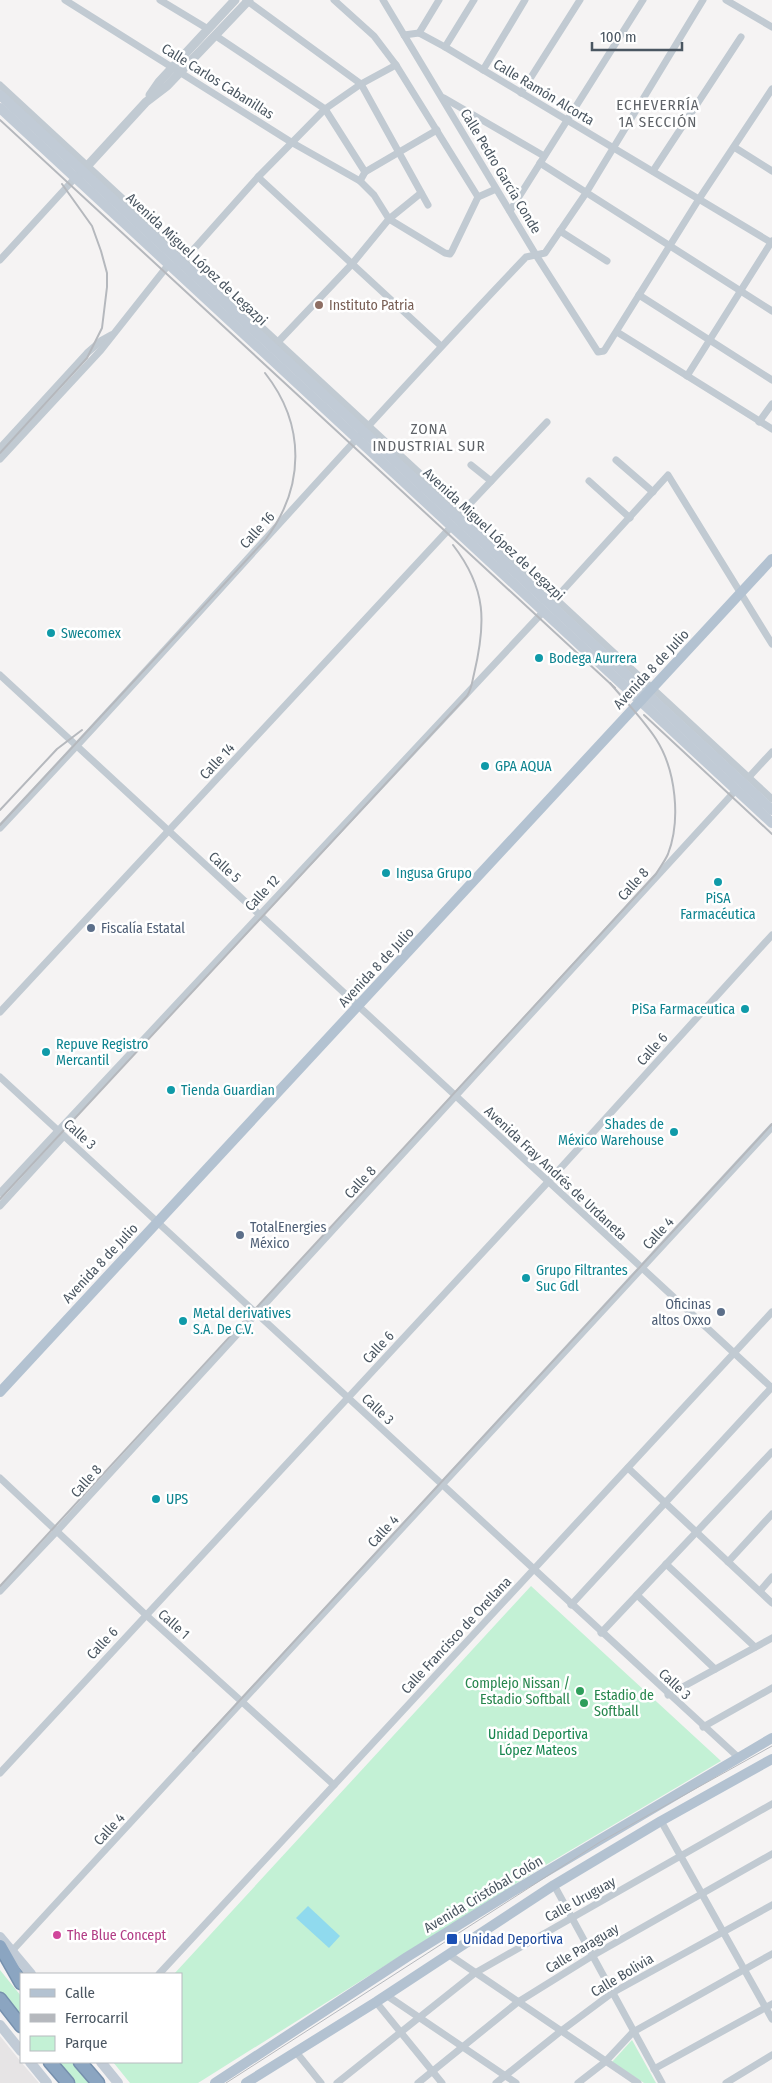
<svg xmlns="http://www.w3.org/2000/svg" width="772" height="2083" viewBox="0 0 772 2083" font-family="'Fira Sans Condensed',sans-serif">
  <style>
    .education { fill: #e6e4e5 }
    .green { fill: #c3f1d5 }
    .water { fill: #90daee }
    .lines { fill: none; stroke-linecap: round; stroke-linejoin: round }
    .motorway-casing { stroke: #7690ad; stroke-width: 15 }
    .minor { stroke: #c1cad2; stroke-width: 7 }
    .tertiary { stroke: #c1cad2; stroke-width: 9 }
    .secondary { stroke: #c1cbd6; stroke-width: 10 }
    .primary { stroke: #b3c2d1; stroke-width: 10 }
    .motorway { stroke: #8ba5c1; stroke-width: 12 }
    .tram { stroke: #b5b8bd; stroke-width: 1 }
    .rail { stroke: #b5b8bd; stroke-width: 2 }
    .education-dot { fill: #8d6e63; stroke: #fff; stroke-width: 2 }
    .culture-dot { fill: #0f9aa8; stroke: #fff; stroke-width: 2 }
    .service-dot { fill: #5c6f8a; stroke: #fff; stroke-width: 2 }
    .leisure-dot { fill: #2e9e5b; stroke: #fff; stroke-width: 2 }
    .hotel-dot { fill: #d1479c; stroke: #fff; stroke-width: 2 }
    .transit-dot { fill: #1a4fb4; stroke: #fff; stroke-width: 2 }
    .labels { text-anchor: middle; stroke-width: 5; stroke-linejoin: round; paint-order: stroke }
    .street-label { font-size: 14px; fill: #4a5661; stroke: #fff }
    .education-label { font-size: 14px; fill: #785e54; stroke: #fff; text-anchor: start }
    .culture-label { font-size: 14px; fill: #0d838f; stroke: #fff; text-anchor: start }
    .service-label { font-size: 14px; fill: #4e5e75; stroke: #fff; text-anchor: start }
    .leisure-label { font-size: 14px; fill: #27864d; stroke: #fff; text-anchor: end }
    .park-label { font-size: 14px; fill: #17864f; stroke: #fff }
    .hotel-label { font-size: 14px; fill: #b23c85; stroke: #fff; text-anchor: start }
    .transit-label { font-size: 14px; fill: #164399; stroke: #fff; text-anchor: start }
    .neighbourhood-label { font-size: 15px; letter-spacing: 1px; fill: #5f6368; stroke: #fff }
  </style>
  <rect width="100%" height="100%" fill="#f5f3f3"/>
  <polygon class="education" points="0,2036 21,2062 39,2083 0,2083"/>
  <g class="green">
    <polygon points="531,1586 721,1761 544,1866 198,2083 130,2083 113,2062 181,2062 181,1974 174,1974"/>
    <polygon points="0,1970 21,1996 21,2019 0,1992"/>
    <polygon points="632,2040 656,2083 644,2083 612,2062"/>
    <polygon points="56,2062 75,2062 92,2083 74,2083"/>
  </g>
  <polygon class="water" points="308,1906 340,1936 329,1948 296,1918"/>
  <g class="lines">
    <g class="motorway-casing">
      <g id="motorway">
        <polyline points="0,1946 21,1983"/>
        <polyline points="0,1999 21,2026"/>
        <polyline points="50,2062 68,2083"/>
        <polyline points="80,2062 98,2083"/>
      </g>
    </g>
    <g class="minor">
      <polyline points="65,0 291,142 360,181 374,195 389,219 445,253 450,254 452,251 478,197 496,189"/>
      <polyline points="160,0 208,29"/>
      <polyline points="246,0 361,84 428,205"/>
      <polyline points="334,0 374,36 396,65 478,197"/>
      <polyline points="383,0 536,255 598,352 604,351 699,199 772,89"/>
      <polyline points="726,0 772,27"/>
      <polyline points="419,33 439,0"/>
      <polyline points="404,35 419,33 445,47 772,243"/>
      <polyline points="216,36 325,109 365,172 360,181"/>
      <polyline points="445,47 474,0"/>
      <polyline points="483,70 525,0"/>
      <polyline points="0,85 772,799"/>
      <polyline points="521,93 580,0"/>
      <polyline points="444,98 544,156"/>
      <polyline points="734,147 772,171"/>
      <polyline points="540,163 772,311"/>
      <polyline points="653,171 741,37"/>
      <polyline points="365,172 437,130"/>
      <polyline points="258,177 441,346"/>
      <polyline points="510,211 643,0"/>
      <polyline points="560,231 607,261"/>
      <polyline points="185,259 258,177 325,109 361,84 396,65"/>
      <polyline points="0,260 75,178"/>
      <polyline points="639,295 772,380"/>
      <polyline points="617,332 772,429"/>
      <polyline points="278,342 352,264 389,219 421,193"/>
      <polyline points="687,376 772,241"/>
      <polyline points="759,422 772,404"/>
      <polyline points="0,448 87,353 102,340 111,335"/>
      <polyline points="0,459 101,350 169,264"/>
      <polyline points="616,460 653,492"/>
      <polyline points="471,465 491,481"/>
      <polyline points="589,481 630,518"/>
      <polyline points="462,512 547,422"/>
      <polyline points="555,599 668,475 772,644"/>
      <polyline points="0,675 772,1388"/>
      <polyline points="749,777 772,752"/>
      <path d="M0 828C178 640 347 444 526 257L545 253 586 193 703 0"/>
      <polyline points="0,1012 451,527"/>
      <polyline points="0,1077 739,1758"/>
      <polyline points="0,1193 543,612"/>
      <polyline points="0,1206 64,1136"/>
      <polyline points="628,1468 772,1603"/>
      <polyline points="0,1478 146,1615 334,1785"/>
      <polyline points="728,1562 772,1514"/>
      <polyline points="666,1564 755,1647"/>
      <polyline points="0,1591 57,1531 736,790"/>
      <polyline points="760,1591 772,1577"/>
      <polyline points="637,1595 715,1669"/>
      <polyline points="571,1605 772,1387"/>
      <polyline points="601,1633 772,1452"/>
      <polyline points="668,1695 772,1638"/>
      <polyline points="703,1727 772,1688"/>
      <polyline points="0,1773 548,1182 772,935"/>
      <polyline points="661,1821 772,2019"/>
      <polyline points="554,1885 662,2083"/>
      <polyline points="12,1951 772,1127"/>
      <polyline points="448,1954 638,2083"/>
      <polyline points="159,1974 772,1312"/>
      <polyline points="386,1995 516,2083"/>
      <polyline points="376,2002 442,2083"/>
      <polyline points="296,2052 321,2083"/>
      <polyline points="654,2069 772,2004"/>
      <polyline points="337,2083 475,1973 772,1804"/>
      <polyline points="418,2083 518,2002 592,1956 772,1854"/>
      <polyline points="496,2083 561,2031 612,1993 772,1905"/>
      <polyline points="578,2083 605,2062 633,2032 772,1954"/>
      <polyline points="726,2083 772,2055"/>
    </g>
    <g class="tertiary">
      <polyline points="150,95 159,82 235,0"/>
      <polyline points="79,175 146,102 167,86 249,0"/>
    </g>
    <g class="secondary">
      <polyline points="0,95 772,810"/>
      <polyline points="0,108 772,823"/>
      <polyline points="0,1937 31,1974"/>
      <polyline points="0,2025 21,2051"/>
      <polyline points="30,2062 47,2083"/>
      <polyline points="101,2062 118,2083"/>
    </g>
    <g class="primary">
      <polyline points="0,1392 772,559"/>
      <polyline points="215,2083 407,1957 510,1893 772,1738"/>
      <polyline points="246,2083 376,2002 554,1885 661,1821 772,1759"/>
    </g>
    <use href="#motorway" class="motorway"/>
    <polyline class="tram" points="226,2083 600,1842 772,1746"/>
    <g class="rail">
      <polyline points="0,120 615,688"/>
      <polyline points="0,453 87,358 102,328 107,287 107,273 101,251 92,226 62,184"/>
      <polyline points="644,715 772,834"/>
      <polyline points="0,810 57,749 82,730"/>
      <path d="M0 825 265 540C305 488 306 425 265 373"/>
      <path d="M0 1199 467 696C472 688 472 682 474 674 486 623 487 589 453 545"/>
      <path d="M0 1586 656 874C660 867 665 861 668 854 681 820 676 770 656 739 643 719 625 701 610 683"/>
      <polyline points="193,1751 772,1124"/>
    </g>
  </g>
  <circle class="education-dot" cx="319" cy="305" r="5"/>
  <g class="culture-dot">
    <circle cx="51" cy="633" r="5"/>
    <circle cx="539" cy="658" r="5"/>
    <circle cx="485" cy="766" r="5"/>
    <circle cx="386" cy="873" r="5"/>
    <circle cx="718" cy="882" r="5"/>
    <circle cx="745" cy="1009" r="5"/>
    <circle cx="46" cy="1052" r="5"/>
    <circle cx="171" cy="1090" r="5"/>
    <circle cx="674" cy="1132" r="5"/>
    <circle cx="526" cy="1278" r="5"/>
    <circle cx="183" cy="1321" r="5"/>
    <circle cx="156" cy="1499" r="5"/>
  </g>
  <g class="service-dot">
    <circle cx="91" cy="928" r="5"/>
    <circle cx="240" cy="1235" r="5"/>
    <circle cx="721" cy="1312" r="5"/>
  </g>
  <g class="leisure-dot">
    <circle cx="580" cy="1691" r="5"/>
    <circle cx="584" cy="1703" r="5"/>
  </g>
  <circle class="hotel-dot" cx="57" cy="1935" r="5"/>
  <rect class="transit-dot" x="446" y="1933" width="12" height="12" rx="2.5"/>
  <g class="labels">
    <g class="street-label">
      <text transform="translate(218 81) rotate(32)" y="5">Calle Carlos Cabanillas</text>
      <text transform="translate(544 92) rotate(31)" y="5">Calle Ramón Alcorta</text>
      <text transform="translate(501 171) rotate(59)" y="5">Calle Pedro García Conde</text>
      <text transform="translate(197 259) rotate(43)" y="5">Avenida Miguel López de Legazpi</text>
      <text transform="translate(257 530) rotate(-48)" y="5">Calle 16</text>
      <text transform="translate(494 534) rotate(43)" y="5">Avenida Miguel López de Legazpi</text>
      <text transform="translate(651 669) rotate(-47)" y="5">Avenida 8 de Julio</text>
      <text transform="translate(217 761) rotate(-47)" y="5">Calle 14</text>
      <text transform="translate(225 867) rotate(43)" y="5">Calle 5</text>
      <text transform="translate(633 884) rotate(-48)" y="5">Calle 8</text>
      <text transform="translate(262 893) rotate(-47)" y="5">Calle 12</text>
      <text transform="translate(376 967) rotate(-47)" y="5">Avenida 8 de Julio</text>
      <text transform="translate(652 1049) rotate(-48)" y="5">Calle 6</text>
      <text transform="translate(80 1134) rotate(42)" y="5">Calle 3</text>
      <text transform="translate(556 1173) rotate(43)" y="5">Avenida Fray Andrés de Urdaneta</text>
      <text transform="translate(360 1182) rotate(-47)" y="5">Calle 8</text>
      <text transform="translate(658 1233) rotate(-47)" y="5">Calle 4</text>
      <text transform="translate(100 1263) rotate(-47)" y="5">Avenida 8 de Julio</text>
      <text transform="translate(378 1347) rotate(-47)" y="5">Calle 6</text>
      <text transform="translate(378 1409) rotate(43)" y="5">Calle 3</text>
      <text transform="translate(86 1481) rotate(-48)" y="5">Calle 8</text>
      <text transform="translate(383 1531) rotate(-47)" y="5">Calle 4</text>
      <text transform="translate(174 1624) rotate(42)" y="5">Calle 1</text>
      <text transform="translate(456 1635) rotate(-47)" y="5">Calle Francisco de Orellana</text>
      <text transform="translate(102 1643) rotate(-47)" y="5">Calle 6</text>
      <text transform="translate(675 1684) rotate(43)" y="5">Calle 3</text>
      <text transform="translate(109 1829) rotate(-47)" y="5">Calle 4</text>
      <text transform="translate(483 1894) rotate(-31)" y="5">Avenida Cristóbal Colón</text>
      <text transform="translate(580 1899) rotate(-29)" y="5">Calle Uruguay</text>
      <text transform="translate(582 1948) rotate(-31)" y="5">Calle Paraguay</text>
      <text transform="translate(622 1975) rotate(-31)" y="5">Calle Bolivia</text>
    </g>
    <g class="education-label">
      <text x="329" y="310">Instituto Patria</text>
    </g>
    <g class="culture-label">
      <text x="61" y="638">Swecomex</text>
      <text x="549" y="663">Bodega Aurrera</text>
      <text x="495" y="771">GPA AQUA</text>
      <text x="396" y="878">Ingusa Grupo</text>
      <text x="718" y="903" text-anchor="middle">PiSA<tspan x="718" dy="16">Farmacéutica</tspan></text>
      <text x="735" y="1014" text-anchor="end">PiSa Farmaceutica</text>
      <text x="56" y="1049">Repuve Registro<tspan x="56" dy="16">Mercantil</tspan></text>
      <text x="181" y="1095">Tienda Guardian</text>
      <text x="664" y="1129" text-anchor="end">Shades de<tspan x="664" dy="16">México Warehouse</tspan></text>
      <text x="536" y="1275">Grupo Filtrantes<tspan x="536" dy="16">Suc Gdl</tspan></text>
      <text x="193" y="1318">Metal derivatives<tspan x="193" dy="16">S.A. De C.V.</tspan></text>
      <text x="166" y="1504">UPS</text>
    </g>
    <g class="service-label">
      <text x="101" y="933">Fiscalía Estatal</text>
      <text x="250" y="1232">TotalEnergies<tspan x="250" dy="16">México</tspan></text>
      <text x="711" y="1309" text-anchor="end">Oficinas<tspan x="711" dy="16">altos Oxxo</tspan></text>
    </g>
    <g class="leisure-label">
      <text x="570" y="1688">Complejo Nissan /<tspan x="570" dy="16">Estadio Softball</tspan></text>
      <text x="594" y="1700" text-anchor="start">Estadio de<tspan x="594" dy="16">Softball</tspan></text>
    </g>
    <g class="park-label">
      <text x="538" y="1739">Unidad Deportiva<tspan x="538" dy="16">López Mateos</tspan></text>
    </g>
    <g class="hotel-label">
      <text x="67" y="1940">The Blue Concept</text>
    </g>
    <g class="transit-label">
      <text x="463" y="1944">Unidad Deportiva</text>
    </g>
    <g class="neighbourhood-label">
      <text x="658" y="110">ECHEVERRÍA<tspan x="658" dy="17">1A SECCIÓN</tspan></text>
      <text x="429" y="434">ZONA<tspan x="429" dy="17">INDUSTRIAL SUR</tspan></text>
    </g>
  </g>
  <rect x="20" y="1973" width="162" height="90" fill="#ffffff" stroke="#b7bbc0"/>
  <rect x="30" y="1989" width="25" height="8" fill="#b3c2d1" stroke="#b7bbc0"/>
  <text x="65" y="1998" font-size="15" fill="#4a5661">Calle</text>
  <rect x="30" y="2014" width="25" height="8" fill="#b5b8bd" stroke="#b7bbc0"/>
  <text x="65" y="2023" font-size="15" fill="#4a5661">Ferrocarril</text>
  <rect x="30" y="2036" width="25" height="15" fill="#c3f1d5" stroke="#b7bbc0"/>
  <text x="65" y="2048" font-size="15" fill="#4a5661">Parque</text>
  <path d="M592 42v8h90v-8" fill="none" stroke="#4a5661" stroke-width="2.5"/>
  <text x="600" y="42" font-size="15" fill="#4a5661" stroke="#ffffff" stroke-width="4" paint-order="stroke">100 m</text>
</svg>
